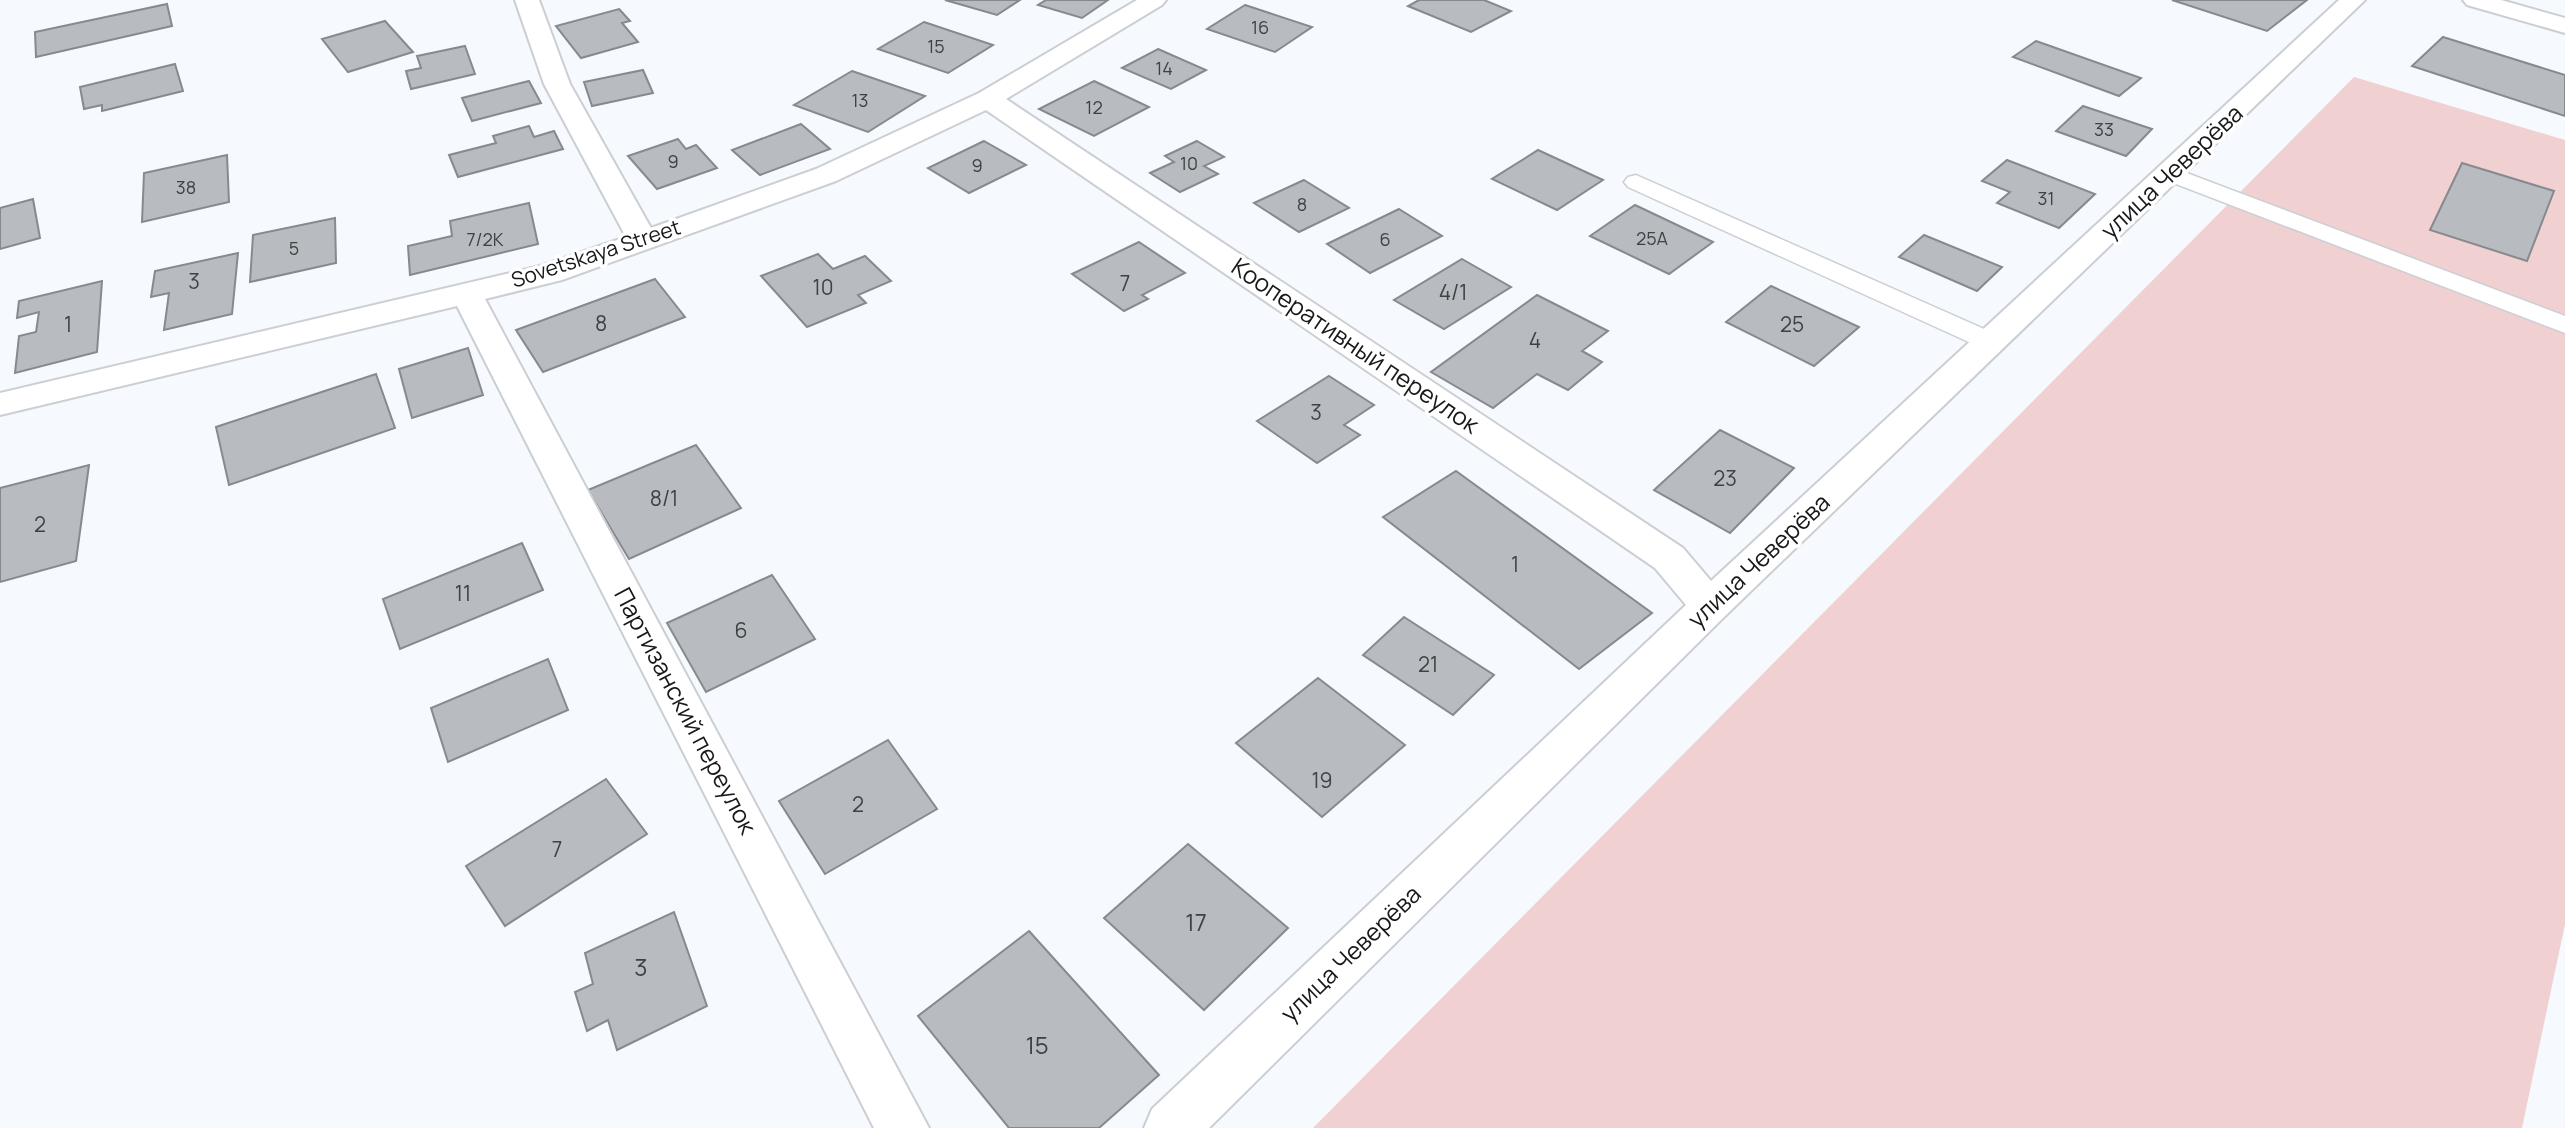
<svg xmlns="http://www.w3.org/2000/svg" width="2565" height="1128" viewBox="0 0 2565 1128" font-family="Manrope,sans-serif">
  <style>
    .green { fill: #f0d0d1 }
    .building { fill: #b8bbc0; stroke: #86898d; stroke-width: 2 }
    .lines { fill: none; stroke-linecap: round; stroke-linejoin: round }
    .service-casing { stroke: #cbced3; stroke-width: 3 }
    .minor-casing { stroke: #cbced3; stroke-width: 4 }
    .service { fill: #fff; fill-rule: evenodd }
    .minor { fill: #fff; fill-rule: evenodd }
    .labels { text-anchor: middle; stroke-width: 7; stroke-linejoin: round; paint-order: stroke }
    .far-number-label { font-size: 18px; fill: #3f4144 }
    .far-street-label { font-size: 21px; fill: #17181a; stroke: #fff }
    .number-label { font-size: 21px; fill: #3f4144 }
    .street-label { font-size: 24px; fill: #17181a; stroke: #fff }
    .near-number-label { font-size: 24px; fill: #3f4144 }
  </style>
  <rect width="100%" height="100%" fill="#f6f9fe"/>
  <polygon class="green" points="2354,77 2565,140 2565,924 2522,1128 1313,1128"/>
  <g class="building">
    <polygon points="945,0 1020,0 997,15"/>
    <polygon points="1046,0 1108,0 1082,18 1038,5"/>
    <polygon points="1419,0 1484,0 1511,11 1471,32 1408,6"/>
    <polygon points="2172,0 2307,0 2267,31"/>
    <polygon points="167,4 172,26 36,57 35,32"/>
    <polygon points="1245,5 1312,27 1275,52 1207,29"/>
    <polygon points="619,9 630,21 622,23 638,42 581,58 556,26"/>
    <polygon points="385,21 413,52 348,72 322,39"/>
    <polygon points="924,22 993,45 948,73 878,49"/>
    <polygon points="2443,37 2565,75 2565,116 2412,66"/>
    <polygon points="2036,41 2141,78 2119,96 2013,57"/>
    <polygon points="465,46 475,74 411,89 406,71 421,68 417,56"/>
    <polygon points="1158,49 1206,70 1171,89 1122,68"/>
    <polygon points="175,64 183,91 102,111 102,105 84,109 80,87"/>
    <polygon points="643,70 653,93 592,106 584,82"/>
    <polygon points="852,71 925,96 868,132 794,105"/>
    <polygon points="529,81 541,103 472,121 462,98"/>
    <polygon points="1094,81 1149,107 1094,136 1039,109"/>
    <polygon points="2083,106 2152,129 2126,156 2056,131"/>
    <polygon points="801,124 830,149 760,175 732,150"/>
    <polygon points="529,126 534,137 554,131 563,149 458,177 449,155 496,143 493,136"/>
    <polygon points="678,139 686,149 696,145 717,168 657,189 628,156"/>
    <polygon points="984,141 1026,165 969,193 928,168"/>
    <polygon points="1197,141 1224,157 1204,166 1218,174 1180,192 1150,173 1174,162 1165,156"/>
    <polygon points="1538,150 1603,180 1557,210 1492,179"/>
    <polygon points="227,155 229,202 142,222 144,173"/>
    <polygon points="2007,160 2095,194 2059,228 1997,203 2010,192 1982,181"/>
    <polygon points="2462,163 2554,191 2527,261 2430,230"/>
    <polygon points="1304,180 1349,208 1299,232 1254,203"/>
    <polygon points="33,199 40,238 0,249 0,208"/>
    <polygon points="529,203 538,244 410,275 408,246 452,236 450,221"/>
    <polygon points="1635,205 1713,242 1669,274 1590,236"/>
    <polygon points="1399,209 1442,236 1370,273 1327,244"/>
    <polygon points="335,218 336,263 250,282 253,235"/>
    <polygon points="1924,235 2002,267 1977,291 1899,257"/>
    <polygon points="1139,242 1185,273 1142,295 1148,299 1124,311 1072,274"/>
    <polygon points="238,253 232,314 164,330 169,293 151,297 155,271"/>
    <polygon points="818,254 833,269 865,256 891,281 858,295 866,303 807,327 761,276"/>
    <polygon points="1462,259 1511,287 1444,329 1394,300"/>
    <polygon points="655,279 685,317 543,372 516,330"/>
    <polygon points="102,281 97,352 15,373 19,336 36,332 39,312 17,318 19,301"/>
    <polygon points="1771,286 1859,327 1814,366 1726,322"/>
    <polygon points="1537,295 1608,331 1582,351 1602,362 1568,390 1537,374 1493,408 1431,372"/>
    <polygon points="468,348 483,395 412,418 399,369"/>
    <polygon points="376,374 395,428 229,485 216,427"/>
    <polygon points="1329,376 1374,405 1344,425 1360,435 1317,463 1257,421"/>
    <polygon points="1720,430 1794,468 1730,533 1654,490"/>
    <polygon points="696,445 741,508 629,559 588,490"/>
    <polygon points="89,465 76,561 0,582 0,488"/>
    <polygon points="1456,471 1652,613 1579,669 1383,517"/>
    <polygon points="522,543 543,590 400,649 383,599"/>
    <polygon points="772,575 815,639 706,692 667,623"/>
    <polygon points="1404,617 1494,675 1453,715 1363,655"/>
    <polygon points="548,659 568,710 448,762 431,708"/>
    <polygon points="1318,678 1405,745 1322,817 1236,743"/>
    <polygon points="888,740 937,809 825,874 779,801"/>
    <polygon points="606,779 647,834 505,926 466,866"/>
    <polygon points="1188,844 1288,928 1204,1010 1104,918"/>
    <polygon points="674,912 707,1006 617,1050 608,1020 587,1031 575,992 593,984 585,953"/>
    <polygon points="1029,931 1159,1075 1099,1128 1009,1128 918,1016"/>
  </g>
  <g class="lines">
    <g class="service-casing">
      <g id="service">
        <polygon points="2171,167 2565,316 2565,333 2163,179 2159,174 2163,169"/>
        <polygon points="1636,175 2000,336 2004,342 2000,348 1982,348 1628,187 1624,182 1628,177"/>
      </g>
    </g>
    <g class="minor-casing">
      <g id="minor">
        <polygon points="515,0 539,0 570,84 651,228 816,169 979,93 1137,0 1166,0 1162,5 1006,99 1683,548 1711,581 2339,0 2365,0 1724,617 1209,1128 1144,1128 1152,1109 1686,605 1655,568 986,110 836,181 562,280 485,299 929,1128 874,1128 457,306 0,415 0,393 540,266 626,237 544,84"/>
        <polygon points="2463,0 2501,0 2565,18 2565,33 2467,5"/>
      </g>
    </g>
    <use href="#service" class="service"/>
    <use href="#minor" class="minor"/>
  </g>
  <g class="labels">
    <g class="far-number-label">
      <text x="1260" y="34">16</text>
      <text x="936" y="53">15</text>
      <text x="1164" y="75">14</text>
      <text x="860" y="107">13</text>
      <text x="1094" y="114">12</text>
      <text x="2104" y="136">33</text>
      <text x="673" y="168">9</text>
      <text x="1189" y="170">10</text>
      <text x="977" y="172">9</text>
      <text x="186" y="194">38</text>
      <text x="2046" y="205">31</text>
      <text x="1302" y="211">8</text>
      <text x="1652" y="245">25А</text>
      <text x="485" y="246">7/2К</text>
      <text x="1385" y="246">6</text>
      <text x="294" y="255">5</text>
    </g>
    <g class="far-street-label">
      <text transform="translate(596 254) rotate(-18)" y="7">Sovetskaya Street</text>
    </g>
    <g class="number-label">
      <text x="194" y="289">3</text>
      <text x="1125" y="291">7</text>
      <text x="823" y="295">10</text>
      <text x="1453" y="300">4/1</text>
      <text x="601" y="331">8</text>
      <text x="68" y="332">1</text>
      <text x="1792" y="332">25</text>
      <text x="1535" y="348">4</text>
      <text x="1316" y="420">3</text>
      <text x="1725" y="486">23</text>
      <text x="664" y="506">8/1</text>
      <text x="40" y="532">2</text>
      <text x="1515" y="572">1</text>
      <text x="463" y="601">11</text>
      <text x="741" y="638">6</text>
      <text x="1428" y="672">21</text>
      <text x="1322" y="788">19</text>
      <text x="858" y="812">2</text>
      <text x="557" y="857">7</text>
    </g>
    <g class="street-label">
      <text transform="translate(2172 172) rotate(-43)" y="8">улица Чеверёва</text>
      <text transform="translate(1355 346) rotate(34)" y="8">Кооперативный переулок</text>
      <text transform="translate(1759 561) rotate(-43)" y="8">улица Чеверёва</text>
      <text transform="translate(685 711) rotate(62)" y="8">Партизанский переулок</text>
      <text transform="translate(1351 954) rotate(-44)" y="8">улица Чеверёва</text>
    </g>
    <g class="near-number-label">
      <text x="1196" y="931">17</text>
      <text x="641" y="976">3</text>
      <text x="1037" y="1054">15</text>
    </g>
  </g>
</svg>
